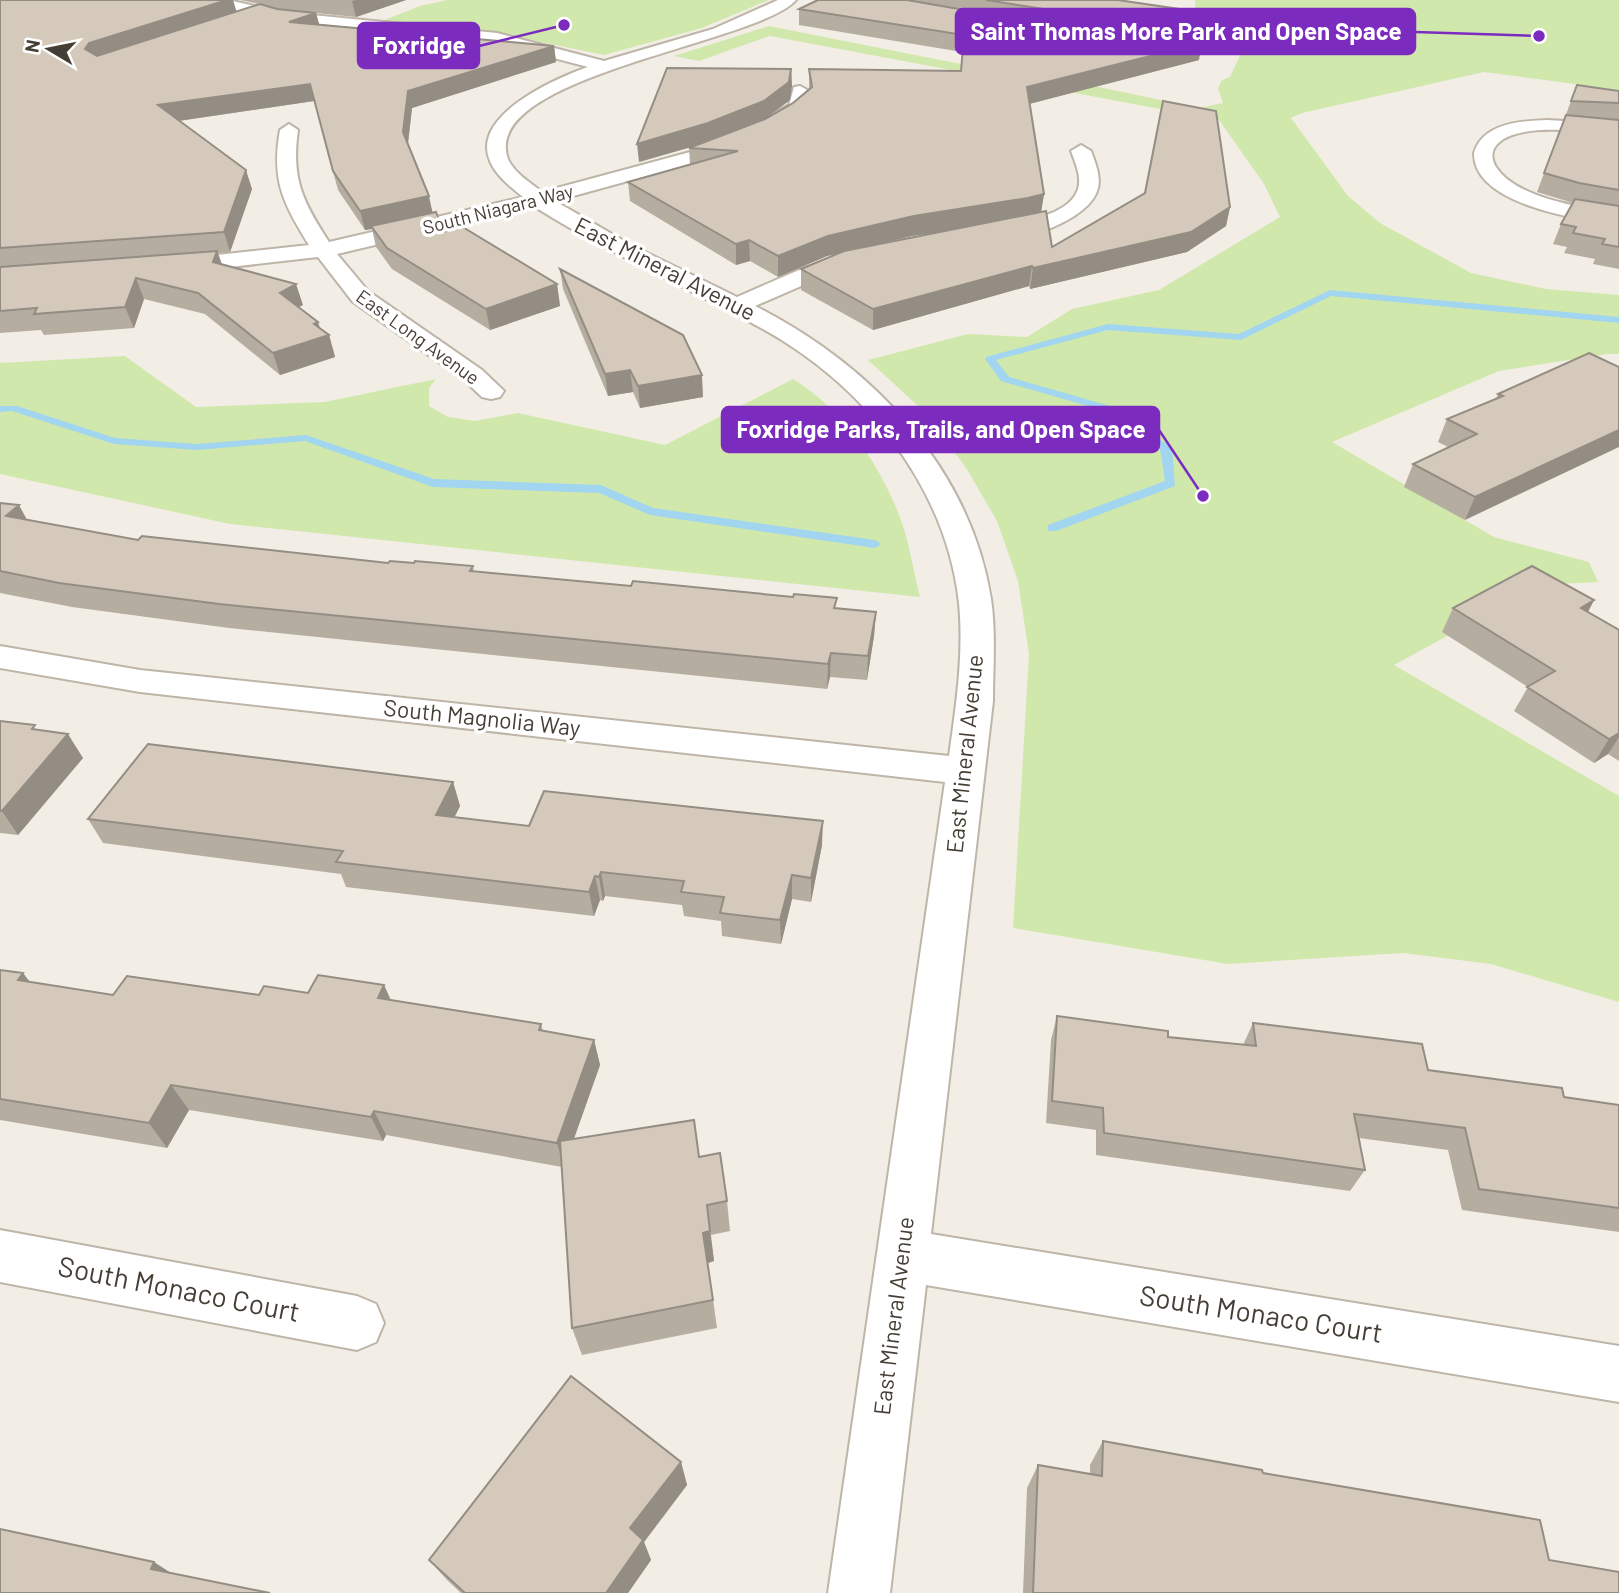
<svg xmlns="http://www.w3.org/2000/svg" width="1619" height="1593" viewBox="0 0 1619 1593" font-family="Barlow,sans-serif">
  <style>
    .green { fill: #d1e8ad }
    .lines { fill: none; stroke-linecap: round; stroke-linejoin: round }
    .stream { fill: #a1d5f0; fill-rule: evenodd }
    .street-casing { stroke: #beb5a8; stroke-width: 4 }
    .street { fill: #fff; fill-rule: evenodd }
    .wall { fill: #b6ada1; fill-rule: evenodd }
    .shaded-wall { fill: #948d83 }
    .building { fill: #d4c9bb; stroke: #948d83; stroke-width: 2 }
    .labels { text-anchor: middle; stroke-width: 7; stroke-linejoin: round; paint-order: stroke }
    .far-street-label { font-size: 19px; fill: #453e35; stroke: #fff }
    .street-label { font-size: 23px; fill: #453e35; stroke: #fff }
    .near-street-label { font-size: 28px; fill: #453e35; stroke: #fff }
    .leader { fill: none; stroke: #7b2cbf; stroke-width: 2.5 }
    .callout-dot { fill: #7b2cbf; stroke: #fff; stroke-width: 2.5 }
    .callout { fill: #7b2cbf; stroke: #7b2cbf; stroke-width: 2.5 }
    .callout-label { font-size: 24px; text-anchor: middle; font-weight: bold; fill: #fff }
  </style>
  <rect width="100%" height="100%" fill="#f3eee5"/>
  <g class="green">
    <polygon points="447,0 769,0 702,28 604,55 482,30 382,21 420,6"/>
    <polygon points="1195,0 1619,0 1619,90 1484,72 1302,113 1291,118 1348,196 1380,223 1471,273 1546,289 1619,295 1619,354 1607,354 1499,371 1332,442 1494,537 1589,562 1598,582 1541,585 1394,665 1619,796 1619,1002 1491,964 1403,953 1228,964 1013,928 1029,654 1018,581 997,521 968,471 929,416 868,360 968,334 1027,337 1072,309 1159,290 1280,217 1264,184 1219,120 770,36 699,61 674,56 769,26 996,71 1070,81 1199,108 1223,103 1218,88 1222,80 1230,77 1243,49 1221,30 1198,26 1191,16 1196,16"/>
    <path d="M125 356 196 407 325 402 436 379 429 388V406L448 417 475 421 518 413 665 445 793 379C844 410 882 467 902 523 910 547 914 573 920 597L230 524 0 474V363Z"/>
  </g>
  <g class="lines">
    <g class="stream">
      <polygon points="1330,290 1619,317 1619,323 1331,296 1241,340 1108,330 996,360 1009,377 1117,408 1172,448 1175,486 1056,531 1048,531 1048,525 1165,481 1160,449 1109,412 1001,381 985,359 986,357 1108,324 1239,334"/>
      <polygon points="0,406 17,406 115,438 197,444 306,435 434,479 601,485 653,508 875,540 881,544 875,548 650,515 599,493 433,487 305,441 197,450 114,444 12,411 0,412"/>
    </g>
    <g class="street-casing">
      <g id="street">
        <path d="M203 0H228L281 12 497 33 604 61 713 29 778 0H796C757 44 478 76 508 159 514 173 531 183 542 192L705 148 747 130 789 105 794 87 800 86 809 91 804 111 761 138 719 156 555 201 631 245 737 297 799 270 850 254 858 256 861 261 858 266 815 280 755 306C871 365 970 467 991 599 996 633 993 667 993 701L931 1234 1619 1346V1402L926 1285 890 1593H828L945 782 140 692 0 668V646L140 670 949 756C956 706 964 654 959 603 946 486 864 385 763 329 687 287 608 253 535 207L337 254 368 291 482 370 504 391 500 397 491 399 482 397 464 380 352 301 318 257 170 274 162 272 159 267 162 262 170 260 309 245C283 203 271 180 280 130L289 124 298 130C291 179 303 202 329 242L523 197C511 187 496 176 490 161 470 115 557 78 588 67L497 43 281 22 205 3Z"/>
        <path d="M1547 120 1619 124V136C1591 132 1513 120 1495 147 1491 153 1492 161 1496 167 1517 199 1584 208 1619 213V225C1581 220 1473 205 1474 153 1483 123 1521 121 1547 120Z"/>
        <path d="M1081 145 1091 151C1095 162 1101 176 1098 188 1091 220 1018 245 990 238L987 233 990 228C1015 222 1069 218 1078 189 1082 177 1075 162 1071 151Z"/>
        <polygon points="0,1230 357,1296 376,1304 384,1323 376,1342 357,1350 0,1282"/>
      </g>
    </g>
    <use href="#street" class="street"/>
  </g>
  <g class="wall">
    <polygon points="0,0 237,12 259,4 240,0 406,0 356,17 316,13 319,24 554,46 556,62 412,108 408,144 433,213 444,232 557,284 560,306 490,330 392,269 376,247 372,229 365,230 338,190 314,101 179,121 252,189 230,252 218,253 222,264 303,305 298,307 320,329 329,335 335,357 280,375 205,314 144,299 134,328 44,335 41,330 0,333"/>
    <path d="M818 0H1118L1199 60 1029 104 1044 194 1041 212 1052 247 1230 207 1226 226 1187 252 1030 289 1029 286 873 330 801 290V269L836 254 827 256 778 277 750 261 736 265 630 201 628 182 690 165 689 148 696 145 639 162 791 69 792 86 790 100 765 119 793 103 809 89V69L961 71 962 52 799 25V9ZM942 232 883 243 912 236Z"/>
    <polygon points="1577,85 1619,91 1619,269 1593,264 1595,259 1564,253 1567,247 1553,244 1561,224 1573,203 1537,192"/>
    <polygon points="560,269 703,397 640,408 633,392 608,396 563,289"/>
    <polygon points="1589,353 1465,520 1404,487 1413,464 1448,447 1438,442 1447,419 1496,399 1498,394"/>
    <polygon points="0,503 26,519 138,540 388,563 414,563 473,566 474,571 876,612 874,636 867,680 830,677 827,689 229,628 72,607 0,593"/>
    <polygon points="1594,600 1588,612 1619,630 1619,761 1608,754 1594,763 1514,711 1528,687 1442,632 1453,608"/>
    <polygon points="0,721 38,730 83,758 18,835 0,833"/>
    <polygon points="453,782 460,806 454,817 529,826 822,845 811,902 792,899 781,944 722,936 721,921 684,916 682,905 605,896 603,901 600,900 594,916 346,887 341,874 103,843 88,819"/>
    <polygon points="0,970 29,982 113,995 259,995 308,993 384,985 391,1000 541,1024 543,1031 594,1040 600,1065 574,1138 699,1157 727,1201 730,1231 711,1235 714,1261 708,1263 717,1328 582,1355 572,1328 562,1167 386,1135 383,1141 189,1110 167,1148 0,1120"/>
    <polygon points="1057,1016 1168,1037 1243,1045 1253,1023 1428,1070 1564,1097 1619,1105 1619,1232 1462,1210 1448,1150 1359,1138 1365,1170 1350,1191 1096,1155 1096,1130 1046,1123 1051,1040"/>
    <polygon points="1103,1441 1263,1473 1549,1560 1619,1593 1023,1593 1027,1488 1038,1465 1090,1474 1090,1465"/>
    <polygon points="681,1462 687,1485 644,1542 651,1560 628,1593 461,1593 447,1580 429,1560"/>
  </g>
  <g class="shaded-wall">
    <polygon points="227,0 233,0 237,13 95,60 85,49 89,43"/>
    <polygon points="356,0 406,0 356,17 352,1"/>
    <polygon points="316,13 320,28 289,22"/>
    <polygon points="1202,43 1199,60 1025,105 1027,87"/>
    <polygon points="554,46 556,62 412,108 407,151 403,132 408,91"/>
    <polygon points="791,69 792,86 790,100 765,119 709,142 639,162 637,144"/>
    <polygon points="310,84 314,101 164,123 158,105"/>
    <polygon points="246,170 252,189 230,252 224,232"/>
    <polygon points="1044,194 1041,213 1025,218 912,236 827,256 778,277 778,256 828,236 914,216"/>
    <polygon points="429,196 433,215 371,226 372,229 365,230 360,211"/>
    <polygon points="1230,207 1226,226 1187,252 1030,289 1033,268"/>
    <polygon points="749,240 750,261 736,265 736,244"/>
    <polygon points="217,251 224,271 213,262"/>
    <polygon points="1032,266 1029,286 873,330 873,309"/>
    <polygon points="136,278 144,299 134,328 125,307"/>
    <polygon points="296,284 303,305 286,314 280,293"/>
    <polygon points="557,284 560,306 490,330 486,309"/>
    <polygon points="318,322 323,337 329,335 335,357 280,375 273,353 314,324"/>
    <polygon points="630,370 633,392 608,396 605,374"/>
    <polygon points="702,375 703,397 640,408 638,386"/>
    <polygon points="1619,430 1619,447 1465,520 1475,497"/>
    <polygon points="19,505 32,529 6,516"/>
    <polygon points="1594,600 1581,625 1581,608"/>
    <polygon points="876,612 874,636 867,680 868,656"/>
    <polygon points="831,653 830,677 827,689 828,664"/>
    <polygon points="1619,733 1619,737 1608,754 1594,763 1609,739"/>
    <polygon points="68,734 83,758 18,835 2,811"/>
    <polygon points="453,782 460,806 444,839 436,815"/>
    <polygon points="823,821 822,845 811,902 811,878"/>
    <polygon points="601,872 605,896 603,901 599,877"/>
    <polygon points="792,875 792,899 781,944 780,920"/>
    <polygon points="595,876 600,900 594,916 589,892"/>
    <polygon points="23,973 43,999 18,980"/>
    <polygon points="384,985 395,1011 378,998"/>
    <polygon points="594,1040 600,1065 564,1167 557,1143"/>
    <polygon points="171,1085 189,1110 167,1148 149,1123"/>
    <polygon points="374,1111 386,1135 383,1141 371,1117"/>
    <polygon points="710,1231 714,1261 708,1263 703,1233"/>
    <polygon points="681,1462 687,1485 644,1542 651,1560 628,1593 606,1593 630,1528"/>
    <polygon points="154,1562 185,1582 151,1569"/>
  </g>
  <g class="building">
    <polygon points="0,0 227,0 89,43 85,49 97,56 260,4 277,9 316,13 289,22 554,46 408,91 403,132 429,196 360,211 333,171 310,84 158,105 246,170 224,232 0,248"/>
    <polygon points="818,0 907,0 1075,29 1085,24 1085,20 1076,14 986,0 1118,0 1186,10 1202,43 1027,87 1044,194 1028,198 914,216 828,236 778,256 749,240 736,244 628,182 738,151 689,148 765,119 793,103 812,87 809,69 961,71 964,35 799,9"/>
    <polygon points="667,68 791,69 789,82 764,101 708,123 637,144"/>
    <polygon points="1577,85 1619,91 1619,103 1571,101"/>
    <polygon points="1163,101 1216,111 1230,207 1191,232 1033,268 1032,266 873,309 801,269 844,251 1046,211 1052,247 1145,193"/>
    <polygon points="1566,115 1619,120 1619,190 1579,183 1544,173"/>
    <polygon points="1575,199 1619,206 1619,247 1602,244 1605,239 1573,233 1576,227 1561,224"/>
    <polygon points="436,212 444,232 461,226 557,284 486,309 387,248 371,226"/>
    <polygon points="217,251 213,262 296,284 280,293 318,322 314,324 329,335 273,353 198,293 136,278 125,307 34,314 37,308 0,311 0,267"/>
    <polygon points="560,269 683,335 702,375 638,386 630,370 605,374"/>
    <polygon points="1589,353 1619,367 1619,430 1475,497 1413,464 1477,434 1447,419 1503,396 1498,394"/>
    <polygon points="0,503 19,505 6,516 138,540 142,536 388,563 390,561 414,563 415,561 473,566 470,571 631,586 633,581 793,597 794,594 837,598 834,608 876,612 868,656 831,653 828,664 219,604 59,583 0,571"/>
    <polygon points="1532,566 1594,600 1581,608 1619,630 1619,733 1609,739 1527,687 1555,671 1453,608"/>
    <polygon points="0,721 35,725 32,729 68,734 2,811 0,811"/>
    <polygon points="148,744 453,782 436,815 529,826 544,791 823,821 811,878 792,875 780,920 720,913 724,897 681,892 684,881 601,872 599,877 595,876 589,892 336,862 343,851 88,819"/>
    <polygon points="0,970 23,973 18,980 113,995 127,976 259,995 264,986 308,993 318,975 384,985 378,998 541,1024 539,1030 594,1040 557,1143 374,1111 371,1117 171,1085 149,1123 0,1099"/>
    <polygon points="1057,1016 1168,1031 1168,1037 1256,1046 1253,1023 1422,1044 1428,1070 1562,1088 1564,1097 1619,1105 1619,1208 1479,1189 1465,1128 1354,1114 1365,1170 1104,1133 1103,1108 1052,1101"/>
    <polygon points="694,1120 699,1157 720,1153 727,1201 707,1205 710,1231 703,1233 713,1300 572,1328 560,1141"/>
    <polygon points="571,1376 681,1462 630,1528 643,1540 606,1593 465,1593 429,1560"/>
    <polygon points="1103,1441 1262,1470 1263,1473 1540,1520 1549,1560 1619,1572 1619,1593 1033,1593 1038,1465 1102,1476"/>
    <polygon points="0,1529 154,1562 151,1569 270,1593 0,1593"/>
  </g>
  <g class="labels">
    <g class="far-street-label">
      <text transform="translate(498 209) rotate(-14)" y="7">South Niagara Way</text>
      <text transform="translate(418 337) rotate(36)" y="7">East Long Avenue</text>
    </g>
    <g class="street-label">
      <text transform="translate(665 269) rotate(27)" y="8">East Mineral Avenue</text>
      <text transform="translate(482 718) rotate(6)" y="8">South Magnolia Way</text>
      <text transform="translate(965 754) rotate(-84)" y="8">East Mineral Avenue</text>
      <text transform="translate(894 1316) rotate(-83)" y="8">East Mineral Avenue</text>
    </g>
    <g class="near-street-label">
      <text transform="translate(179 1289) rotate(11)" y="10">South Monaco Court</text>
      <text transform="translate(1261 1314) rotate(9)" y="10">South Monaco Court</text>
    </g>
  </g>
  <path class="leader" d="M1539 36L1415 32M564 25L479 46M1203 496L1159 430"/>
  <g class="callout-dot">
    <circle cx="1539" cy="36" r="7"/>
    <circle cx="564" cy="25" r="7"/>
    <circle cx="1203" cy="496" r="7"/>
  </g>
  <g class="callout">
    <rect x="956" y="9" width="459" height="45" rx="7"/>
    <rect x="358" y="23" width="121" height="45" rx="7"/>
    <rect x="722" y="407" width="437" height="45" rx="7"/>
  </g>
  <g class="callout-label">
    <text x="1186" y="40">Saint Thomas More Park and Open Space</text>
    <text x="419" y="54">Foxridge</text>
    <text x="941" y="438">Foxridge Parks, Trails, and Open Space</text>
  </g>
  <g transform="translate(49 49) rotate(280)" stroke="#ffffff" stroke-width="5" paint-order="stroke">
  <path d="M0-5L12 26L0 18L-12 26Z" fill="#453e35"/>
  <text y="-10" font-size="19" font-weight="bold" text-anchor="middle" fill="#453e35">N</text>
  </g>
</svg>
